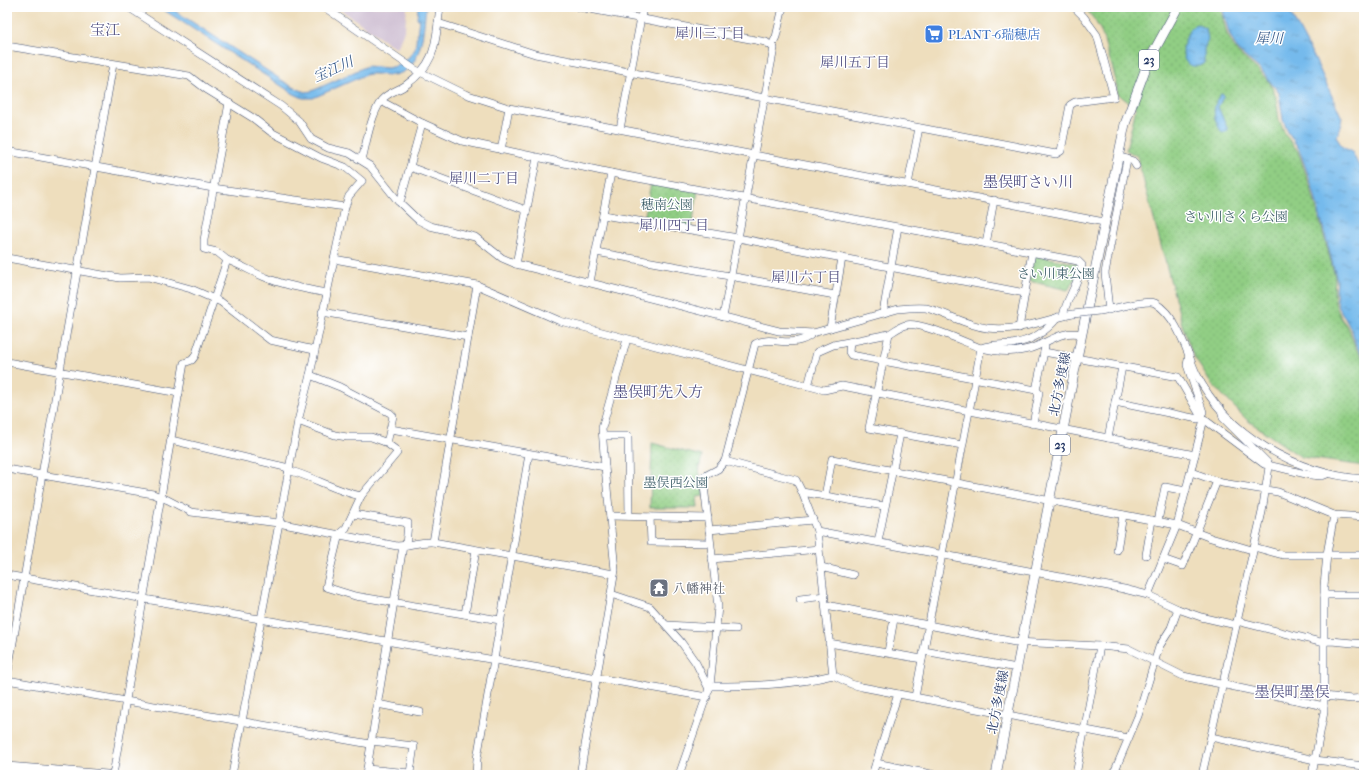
<svg xmlns="http://www.w3.org/2000/svg" width="1371" height="782" viewBox="0 0 1371 782" font-family="'IM FELL French Canon','Noto Serif JP',serif">
  <style>
    .industrial { fill: #cebed2 }
    .park { fill: url(#park-dots); stroke: #567e71 }
    .water { fill: url(#water-ripples); stroke: #4874a5 }
    .lines { fill: none; stroke-linecap: round; stroke-linejoin: round }
    .minor-casing { stroke: #3b496c; stroke-width: 8 }
    .major-casing { stroke: #3b496c; stroke-width: 10 }
    .minor { stroke: #fff; stroke-width: 7 }
    .major { stroke: #fff; stroke-width: 9 }
    .minor-bridge-casing { stroke: #3b496c; stroke-width: 8; stroke-linecap: butt }
    .minor-bridge { stroke: #fff; stroke-width: 7 }
    .labels { text-anchor: middle; stroke-width: 3; stroke-linejoin: round; paint-order: stroke }
    .shield { fill: #fff; stroke: #5f6d8e; stroke-width: 1 }
    .shield-label { font-size: 12px; font-weight: bold; fill: #1b2f5e }
    .shop-label { font-size: 13px; fill: #366cbe; stroke: #fff; text-anchor: start }
    .park-label { font-size: 13px; fill: #3e5f69; stroke: #fff }
    .street-label { font-size: 13px; fill: #1b2f5e; stroke: #fff }
    .worship-label { font-size: 13px; fill: #5b616d; stroke: #fff; text-anchor: start }
    .neighbourhood-label { font-size: 14px; fill: #545384; stroke: #fff }
    .water-label { font-size: 14px; font-style: italic; fill: #365989; stroke: #fff }
    .quarter-label { font-size: 15px; fill: #545384; stroke: #fff }
  </style>
  <defs>
    <pattern id="park-dots" width="8" height="8" patternUnits="userSpaceOnUse"><rect width="8" height="8" fill="#91ce84"/><path d="M2 2h.1M6 6h.1" fill="none" stroke="#7cb174" stroke-width="1.8" stroke-linecap="round"/></pattern>
    <pattern id="water-ripples" width="26" height="14" patternUnits="userSpaceOnUse"><rect width="26" height="14" fill="#75baec"/><path d="M2 4q2-2 4 0t4 0M15 11q2-2 4 0t4 0" fill="none" stroke="#5f98c2"/></pattern>
  </defs>
  <rect width="100%" height="100%" fill="#fff"/>
  <filter id="ink" filterUnits="userSpaceOnUse"><feTurbulence type="fractalNoise" baseFrequency=".025" numOctaves="2"/><feDisplacementMap in="SourceGraphic" scale="8" xChannelSelector="R" yChannelSelector="G"/><feConvolveMatrix kernelMatrix="1 2 1 2 8 2 1 2 1" color-interpolation-filters="sRGB"/></filter>
  <filter id="wash" filterUnits="userSpaceOnUse"><feTurbulence type="fractalNoise" baseFrequency=".012" numOctaves="4" result="noise"/><feDisplacementMap in="SourceGraphic" scale="16" xChannelSelector="R" yChannelSelector="G"/><feGaussianBlur stdDeviation="0.9" result="paint"/><feColorMatrix in="noise" values="0 0 0 0 0 0 0 0 0 0 0 0 0 0 0 0 0 1.4 0 .05"/><feComposite in="paint" operator="in"/></filter>
  <g filter="url(#wash)">
    <rect width="100%" height="100%" fill="#eedebd"/>
    <polygon class="industrial" points="337,7 407,7 405,28 397,49"/>
    <g class="park">
      <polygon points="1084,7 1220,7 1227,34 1237,52 1259,71 1270,83 1276,97 1279,120 1286,136 1298,151 1311,189 1335,277 1334,294 1336,306 1341,318 1349,329 1355,347 1364,360 1364,466 1301,457 1247,420 1210,382 1193,355 1182,324 1137,156 1126,150 1136,108 1118,94 1114,73 1101,31 1094,19"/>
      <polygon points="651,183 698,191 692,227 644,219"/>
      <polygon points="1034,255 1078,264 1076,278 1068,290 1029,281"/>
      <polygon points="652,443 702,456 699,469 704,496 697,497 698,508 650,508"/>
    </g>
    <g class="water">
      <path d="M159 7H169L291 86 305 92 312 91 367 66 387 68 397 66 409 57 415 49 419 19 417 18 418 7H426C423 29 423 72 393 75 383 76 374 72 365 75L313 98H303L294 94Z"/>
      <polygon points="1222,7 1287,7 1314,57 1342,118 1337,137 1341,146 1352,152 1361,170 1364,181 1364,357 1356,346 1352,331 1338,306 1336,293 1337,280 1312,186 1299,149 1288,132 1283,120 1279,93 1261,70 1238,51 1229,33"/>
      <path d="M1196 24 1206 29 1208 39 1204 49V63L1199 66C1195 66 1190 67 1187 63 1178 53 1186 30 1196 24Z"/>
      <path d="M1221 94 1224 95 1218 107 1228 130 1226 132H1222C1213 120 1211 107 1221 94Z"/>
    </g>
  </g>
  <g filter="url(#ink)">
    <g class="lines">
      <g class="minor-casing">
        <g id="minor">
          <path d="M128 7 281 106 299 121 311 139 328 148 349 153 370 166 398 201 418 220 430 226 475 237 502 258 516 264 779 331 813 333 898 309C907 308 916 307 926 308 947 313 965 325 987 328 1018 332 1043 320 1073 314"/>
          <polyline points="324,7 414,69 465,94 509,108 1104,222"/>
          <polyline points="579,7 766,42 774,48 723,317"/>
          <polyline points="438,23 535,54 1056,154 1061,151 1070,105 1075,102 1114,97 1097,35 1084,17 1074,7"/>
          <polyline points="772,45 776,37 783,7"/>
          <polyline points="7,46 189,76 206,89 253,118 271,132 321,158 345,167 362,181 349,196 345,207 310,375 298,421 232,775"/>
          <path d="M381 101 422 123 462 141 611 173 1078 261 1082 265C1078 285 1066 299 1063 316"/>
          <polyline points="620,129 643,7"/>
          <polyline points="501,150 509,108"/>
          <polyline points="7,151 213,188 345,207"/>
          <path d="M359 158 363 156C367 139 371 116 381 101 387 92 398 91 406 85 438 62 435 42 440 7"/>
          <polyline points="1124,158 1133,161 1136,166"/>
          <polyline points="410,167 526,210"/>
          <polyline points="908,184 919,128"/>
          <polyline points="398,201 401,199 422,123"/>
          <polyline points="603,215 738,238 1025,293"/>
          <polyline points="986,244 994,200"/>
          <polyline points="596,252 835,295"/>
          <polyline points="7,258 120,278 148,277 191,289 221,302 270,340 314,350"/>
          <polyline points="334,259 477,285 560,321 824,390 842,386 1195,455"/>
          <path d="M227 260C241 265 254 273 267 278 286 286 306 289 326 293"/>
          <polyline points="516,264 537,158"/>
          <polyline points="590,282 611,173"/>
          <polyline points="1109,310 1105,273 1127,159"/>
          <path d="M1099 311C1110 310 1148 299 1155 303 1178 317 1186 351 1196 373 1226 435 1297 474 1364 479"/>
          <polyline points="322,312 468,337"/>
          <polyline points="883,313 898,227"/>
          <path d="M1058 317C1047 331 1031 341 1012 344 1001 345 992 344 981 348 999 353 1021 353 1037 346 1055 338 1062 331 1082 334"/>
          <polyline points="830,328 842,258"/>
          <polyline points="1019,328 1032,252"/>
          <polyline points="850,342 849,352 851,355 1036,390 1039,393 1033,424"/>
          <polyline points="1043,343 1045,346 1044,352 1178,377 1201,417 1264,464 1310,475 1322,476 1327,474"/>
          <polyline points="7,362 179,393"/>
          <polyline points="310,375 340,387 390,413 393,416 388,439 385,442 396,450 397,453 361,496 346,528 339,534 326,587 355,596 500,620"/>
          <polyline points="808,386 817,352 833,345 889,334"/>
          <polyline points="1036,390 1044,352"/>
          <polyline points="1115,402 1198,419 1203,412 1187,365 1189,355"/>
          <polyline points="1204,419 1177,525 1211,538 1252,550"/>
          <polyline points="298,421 335,435 347,437 371,437 385,442"/>
          <polyline points="391,429 605,467 615,570 580,775"/>
          <polyline points="603,436 628,436 629,516"/>
          <polyline points="1108,438 1122,367"/>
          <polyline points="171,440 289,468"/>
          <polyline points="725,461 796,480 802,492"/>
          <polyline points="605,467 602,428 627,339"/>
          <path d="M7 469 153 494 168 500 191 512 278 523 397 546C409 546 420 541 433 542L614 574"/>
          <path d="M288 470C314 477 335 491 361 496"/>
          <polyline points="1191,472 1222,483 1278,492 1334,515 1364,517"/>
          <polyline points="825,496 884,506"/>
          <polyline points="353,514 408,523 406,545"/>
          <polyline points="610,516 708,518"/>
          <polyline points="650,517 651,542 710,543"/>
          <polyline points="1158,521 1165,487 1186,491"/>
          <polyline points="709,530 813,520"/>
          <polyline points="817,531 1124,589 1148,595 1178,609 1201,617 1236,625"/>
          <polyline points="433,542 477,285"/>
          <polyline points="878,542 900,434"/>
          <polyline points="1254,547 1283,555 1364,555"/>
          <polyline points="1117,550 1123,515"/>
          <polyline points="1146,555 1152,520"/>
          <polyline points="712,559 819,549"/>
          <polyline points="1163,559 1183,566 1217,481"/>
          <polyline points="821,567 853,575"/>
          <polyline points="7,575 707,697"/>
          <polyline points="611,594 650,607 681,642 696,663 709,689"/>
          <polyline points="1324,595 1364,595"/>
          <polyline points="800,599 825,596"/>
          <polyline points="826,605 1015,642 1100,646 1129,649 1183,676 1324,706"/>
          <polyline points="465,614 476,550"/>
          <polyline points="1237,621 1320,642 1331,641 1364,644"/>
          <polyline points="667,625 736,629"/>
          <polyline points="829,643 922,659"/>
          <polyline points="924,651 1017,668"/>
          <polyline points="888,652 894,619"/>
          <polyline points="833,675 817,531 802,492 825,496 832,459 1177,525 1148,595"/>
          <polyline points="7,677 113,64"/>
          <polyline points="7,680 370,744"/>
          <path d="M710 686C751 686 793 685 833 675L851 684 862 687 1128 738"/>
          <polyline points="1324,696 1352,699 1364,698"/>
          <path d="M915 697 981 348C966 343 920 321 906 325 900 326 894 331 889 334L869 428 962 445"/>
          <polyline points="377,704 420,712"/>
          <polyline points="1211,737 1315,760 1364,766"/>
          <polyline points="876,763 936,775"/>
          <polyline points="367,769 410,773 414,746 371,741"/>
          <polyline points="1114,771 1131,775"/>
          <polyline points="113,775 184,363 192,360 195,356 227,260 217,252 204,249 204,240 229,103"/>
          <polyline points="366,775 403,546"/>
          <polyline points="476,775 477,759 529,454"/>
          <path d="M679 775 710 686 718 607 703 477 718 469 725 461 755 344C771 334 795 351 813 333"/>
          <polyline points="872,775 898,694"/>
          <polyline points="1076,775 1100,646"/>
          <polyline points="1113,775 1138,716 1159,647 1171,628 1178,609"/>
          <polyline points="1202,775 1262,512 1269,467 1268,463 1223,418 1221,409"/>
          <polyline points="1312,775 1324,712 1324,586 1327,554 1334,515"/>
        </g>
      </g>
      <g class="major-casing">
        <g id="major">
          <polyline points="7,767 107,775"/>
          <polyline points="996,775 1077,358 1125,124 1148,62 1178,7"/>
        </g>
      </g>
      <use href="#minor" class="minor"/>
      <use href="#major" class="major"/>
      <g class="minor-bridge-casing">
        <polyline id="minor-bridge" points="1073,314 1099,311"/>
      </g>
      <use href="#minor-bridge" class="minor-bridge"/>
    </g>
  </g>
  <defs>
    <g id="supermarket-square" transform="scale(1)"><rect x="-9" y="-9" width="18" height="18" rx="4" fill="#3f7fe0" stroke="#fff"/><path d="M-6-5.5h2.5l.6 2H6L4.5 2H-2.5L-4.4-4H-6ZM-1.5 3.2a1.3 1.3 0 1 0 .1 0ZM3 3.2a1.3 1.3 0 1 0 .1 0Z" fill="#fff"/></g>
    <g id="temple-square" transform="scale(1)"><rect x="-9" y="-9" width="18" height="18" rx="4" fill="#6b7280" stroke="#fff"/><path d="M0-6L5-2H3V0L6.5 2.5H4V6H1.5V3h-3V6H-4V2.5H-6.5L-3 0V-2H-5Z" fill="#fff"/></g>
  </defs>
  <g fill-rule="evenodd">
    <use href="#supermarket-square" x="934" y="34"/>
    <use href="#temple-square" x="659" y="588"/>
  </g>
  <g class="labels">
    <g class="shield">
      <rect x="1139" y="50" width="20" height="20" rx="3"/>
      <rect x="1050" y="435" width="20" height="20" rx="3"/>
    </g>
    <g class="shield-label">
      <text x="1149" y="64">23</text>
      <text x="1060" y="449">23</text>
    </g>
    <g class="shop-label">
      <text x="948" y="39">PLANT-6瑞穂店</text>
    </g>
    <g class="park-label">
      <text x="667" y="209">穂南公園</text>
      <text x="1236" y="221">さい川さくら公園</text>
      <text x="1056" y="278">さい川東公園</text>
      <text x="676" y="487">墨俣西公園</text>
    </g>
    <g class="street-label">
      <text transform="translate(1059 384) rotate(-79)" y="5">北方多度線</text>
      <text transform="translate(997 702) rotate(-79)" y="5">北方多度線</text>
    </g>
    <g class="worship-label">
      <text x="673" y="593">八幡神社</text>
    </g>
    <g class="neighbourhood-label">
      <text x="710" y="38">犀川三丁目</text>
      <text x="855" y="67">犀川五丁目</text>
      <text x="484" y="183">犀川二丁目</text>
      <text x="674" y="230">犀川四丁目</text>
      <text x="806" y="282">犀川六丁目</text>
    </g>
    <g class="water-label">
      <text x="1269" y="43">犀川</text>
      <text transform="translate(333 69) rotate(-24)" y="5">宝江川</text>
    </g>
    <g class="quarter-label">
      <text x="105" y="35">宝江</text>
      <text x="1028" y="187">墨俣町さい川</text>
      <text x="658" y="397">墨俣町先入方</text>
      <text x="1292" y="697">墨俣町墨俣</text>
    </g>
  </g>
  <rect width="1371" height="782" fill="none" stroke="#fff" stroke-width="24"/>
</svg>
